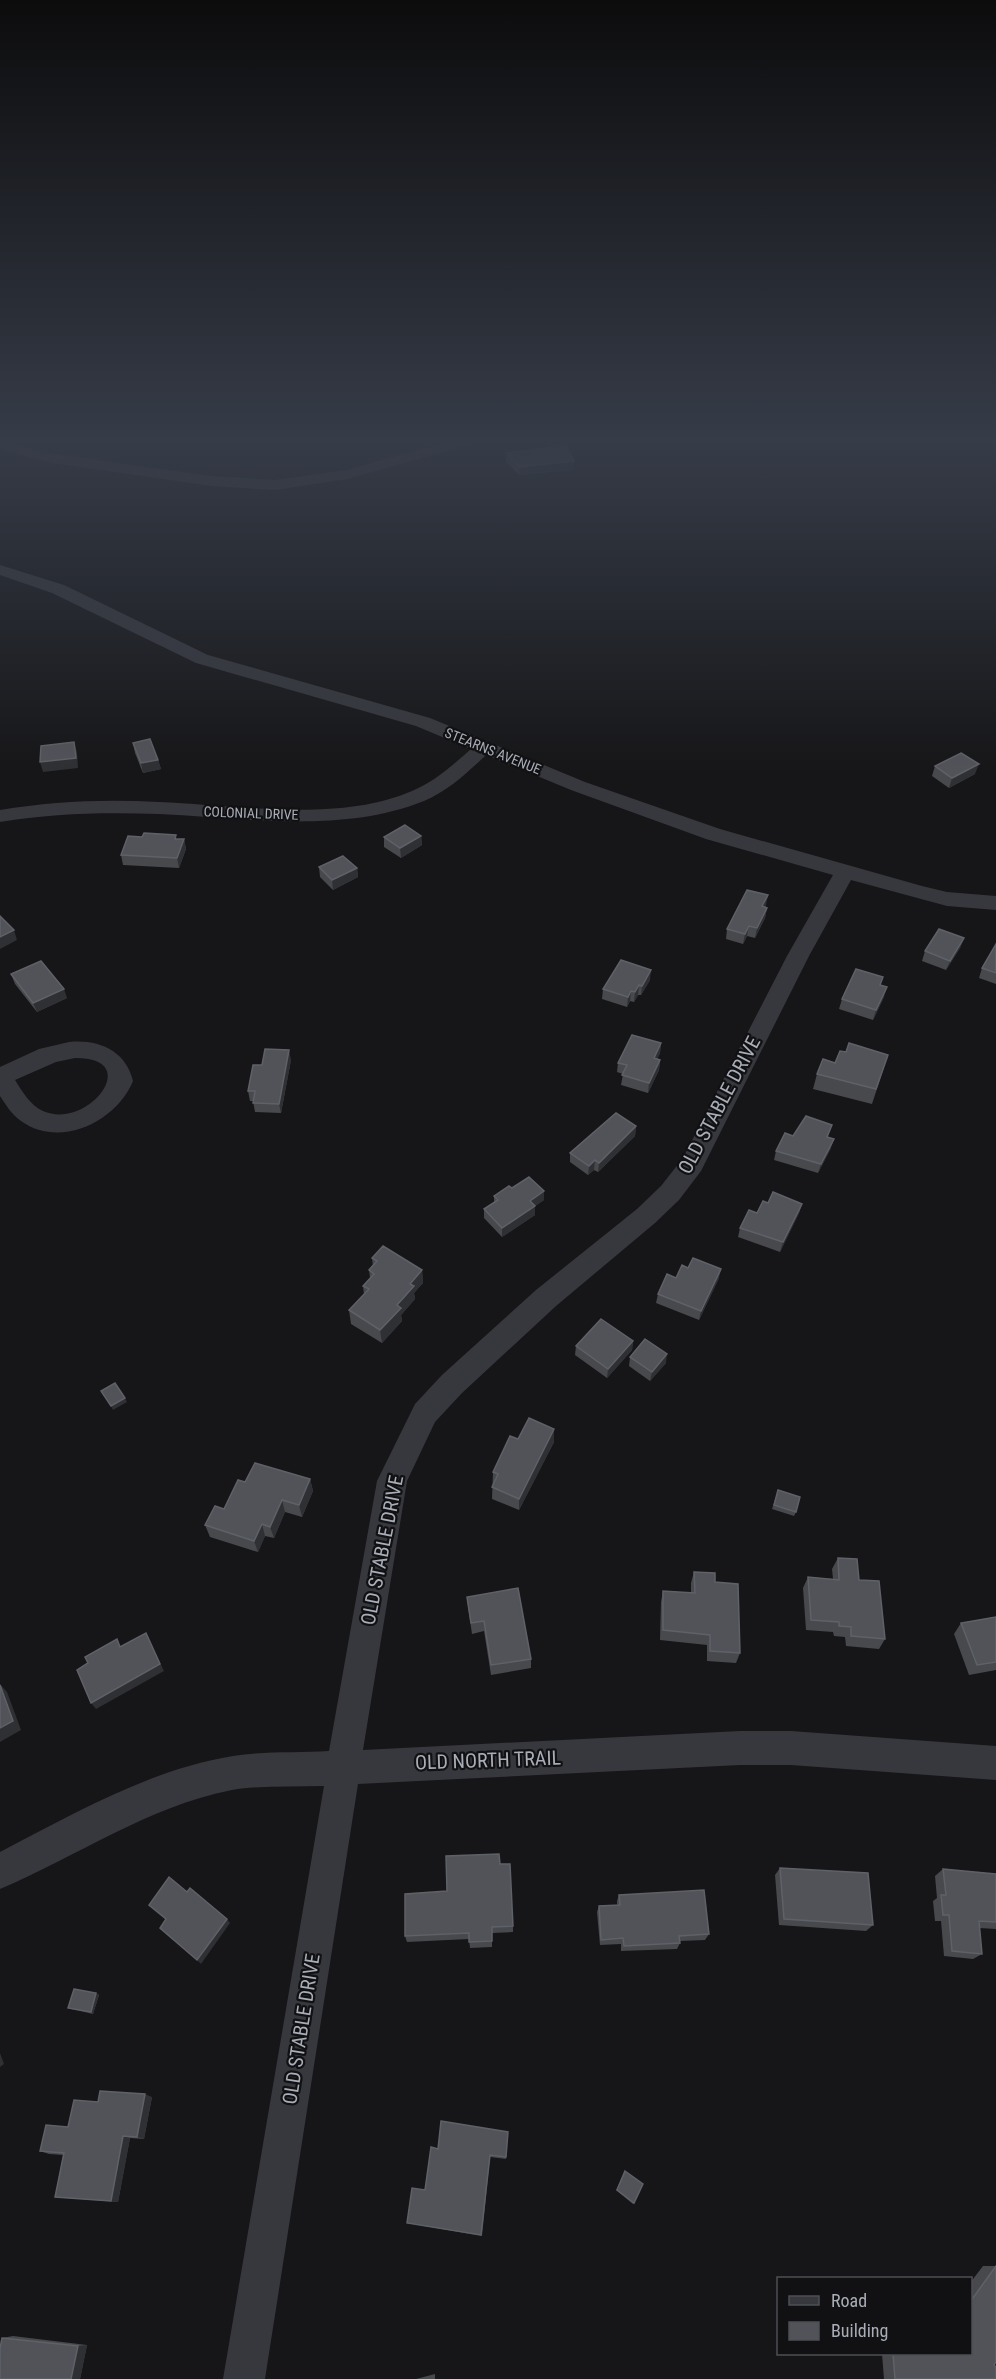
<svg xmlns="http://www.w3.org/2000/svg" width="996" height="2379" viewBox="0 0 996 2379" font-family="'Roboto Condensed',sans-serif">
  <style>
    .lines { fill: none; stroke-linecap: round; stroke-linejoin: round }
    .minor { fill: #37383d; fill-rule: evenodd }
    .wall { fill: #47494d }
    .shaded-wall { fill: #2f3033 }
    .building { fill: #525359; stroke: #5f6168; stroke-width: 1.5 }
    .labels { text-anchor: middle; stroke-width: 4.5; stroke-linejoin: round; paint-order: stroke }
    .far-street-label { font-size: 14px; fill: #a8adb8; stroke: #111113 }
    .near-street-label { font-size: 20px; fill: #a8adb8; stroke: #111113 }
  </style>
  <rect width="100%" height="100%" fill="#161618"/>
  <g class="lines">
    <g class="minor">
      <polygon points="0,440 52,454 212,476 275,480 347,470 453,440 477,440 475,443 347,479 275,490 212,486 52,463 0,449"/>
      <path d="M0 565 64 585 208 655 430 718 585 782 720 829 922 886 947 892 996 896V910L947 906 851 880 809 956 701 1171 679 1200 655 1223 556 1306 462 1393 435 1422 407 1481 363 1750 740 1731H791L996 1746V1780L791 1765H740L358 1784 265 2379H223L324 1786C294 1787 261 1785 232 1790 147 1807 78 1856 0 1889V1852C73 1814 151 1769 233 1756 264 1751 298 1753 329 1751L377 1481 415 1404 442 1375 536 1290 637 1209 661 1186 683 1158 787 956 833 875 706 839 571 790 486 755C468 772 448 791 424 801 342 834 245 818 159 814 105 812 53 813 0 822V810C53 801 105 799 159 802 236 805 339 823 412 791 434 782 453 765 471 749L416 726 196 663 52 593 0 575Z"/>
      <path d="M69 1042C99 1039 126 1051 133 1081 116 1122 60 1149 21 1121 12 1115 6 1105 0 1096V1067L39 1049ZM75 1058C145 1057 88 1131 43 1111 30 1105 22 1091 15 1080L56 1062Z"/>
    </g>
  </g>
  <g class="wall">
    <polygon points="506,453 574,470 519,475 506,462"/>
    <polygon points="133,743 158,760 161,769 143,773 135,753"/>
    <polygon points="935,766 975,774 949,788 932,776"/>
    <polygon points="421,836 422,845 401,858 384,847 384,837"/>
    <polygon points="177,839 184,839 186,849 179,868 123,865 121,855"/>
    <polygon points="319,867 357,868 358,877 333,890 320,877"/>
    <polygon points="766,905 765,907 767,908 765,918 755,938 747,936 743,944 726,939 727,929"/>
    <polygon points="964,938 960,948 946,970 922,961 925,951"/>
    <polygon points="996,944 996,984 979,978 982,968"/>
    <polygon points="11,974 67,998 37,1012 15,984"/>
    <polygon points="650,980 641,995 638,995 634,1002 630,1001 627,1007 602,999 603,989"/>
    <polygon points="881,985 884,997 873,1020 839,1009 842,999"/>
    <polygon points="661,1043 660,1053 657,1059 660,1060 659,1070 648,1093 621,1085 623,1074 617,1072 618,1063"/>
    <polygon points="846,1052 888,1055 872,1104 813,1089 817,1074 835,1063"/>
    <polygon points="291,1060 281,1113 255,1112 253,1101 250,1101 248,1091"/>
    <polygon points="636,1126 635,1136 598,1172 594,1170 588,1175 570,1162 570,1153"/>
    <polygon points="793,1136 829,1137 831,1148 818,1173 774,1160 776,1151"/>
    <polygon points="512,1188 544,1200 535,1206 535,1215 502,1237 484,1218 484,1209 494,1202 494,1196"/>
    <polygon points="768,1203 802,1204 799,1213 780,1252 738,1237 740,1228"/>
    <polygon points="372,1258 422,1270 423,1283 414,1293 415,1299 401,1315 402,1321 382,1343 351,1324 349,1310 364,1295 363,1286 370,1278 369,1270 373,1267"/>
    <polygon points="676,1278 719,1278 699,1320 656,1303 658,1294"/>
    <polygon points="633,1341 632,1350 607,1378 575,1355 576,1346"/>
    <polygon points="630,1357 666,1363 650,1381 629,1366"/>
    <polygon points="554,1429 554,1442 519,1510 492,1499 493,1472 518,1439"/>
    <polygon points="310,1479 313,1491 302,1517 285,1512 274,1538 265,1536 258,1552 210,1537 205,1525 224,1509 245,1482"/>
    <polygon points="778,1490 796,1512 794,1516 772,1509"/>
    <polygon points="838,1558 859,1580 885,1639 879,1649 846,1646 845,1637 834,1636 833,1632 806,1630 803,1588 808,1577 833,1579 832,1569"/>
    <polygon points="694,1572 715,1582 740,1653 736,1663 707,1661 707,1645 660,1640 661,1602 663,1591 691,1593 691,1583"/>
    <polygon points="467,1597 531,1659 531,1668 491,1675 484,1631 472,1634 468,1607"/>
    <polygon points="996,1617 996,1670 969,1675 954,1634 961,1623"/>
    <polygon points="500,1864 513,1926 513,1932 492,1933 492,1947 470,1948 469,1939 407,1942 405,1936 447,1891"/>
    <polygon points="780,1868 873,1925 866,1931 779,1925 775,1875"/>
    <polygon points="943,1869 996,1874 996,1929 979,1928 982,1954 973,1959 944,1956 941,1921 935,1921 933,1901 937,1898 935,1876"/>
    <polygon points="619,1895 709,1934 705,1940 680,1941 680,1943 677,1949 621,1951 621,1944 600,1945 597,1912 599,1906 617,1905 617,1901"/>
    <polygon points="96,1993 99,1995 93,2014 71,2009 68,2008"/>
    <polygon points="152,2097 144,2139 130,2138 118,2202 55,2197 63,2155 49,2154 40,2151 98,2102"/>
    <polygon points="508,2132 506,2159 490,2157 482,2236 407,2223 425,2190 438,2149"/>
    <polygon points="625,2171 634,2203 633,2204 616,2190"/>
    <polygon points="983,2266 996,2266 994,2365 996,2379 884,2379 882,2354 970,2354 970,2283"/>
    <polygon points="13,2336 87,2345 80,2379 0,2379 2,2338"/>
    <polygon points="435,2374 435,2379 416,2379"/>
  </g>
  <g class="shaded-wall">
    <polygon points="574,461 574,470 519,475 519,467"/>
    <polygon points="74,742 77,752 78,768 43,772 40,762"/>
    <polygon points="158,760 161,769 143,773 141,763"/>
    <polygon points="979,764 975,774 949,788 952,778"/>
    <polygon points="421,836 422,845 401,858 400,848"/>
    <polygon points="184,839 186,849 179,868 177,858"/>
    <polygon points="357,868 358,877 333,890 332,880"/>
    <polygon points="768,895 766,905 760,916 762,906"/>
    <polygon points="767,908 765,918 755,938 757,928"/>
    <polygon points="749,926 747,936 743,944 745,934"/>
    <polygon points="14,930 17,940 0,949 0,937"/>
    <polygon points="964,938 960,948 946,970 950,961"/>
    <polygon points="651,970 650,980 641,995 642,986"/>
    <polygon points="639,985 638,995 634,1002 635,992"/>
    <polygon points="887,987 884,997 873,1020 876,1010"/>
    <polygon points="64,989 67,998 37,1012 33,1003"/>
    <polygon points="631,991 630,1001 627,1007 628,997"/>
    <polygon points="661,1043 660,1053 653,1068 654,1058"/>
    <polygon points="289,1050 291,1060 281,1113 279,1104"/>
    <polygon points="660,1060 659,1070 648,1093 649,1083"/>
    <polygon points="636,1126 635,1136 598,1172 599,1163"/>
    <polygon points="834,1139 831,1148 818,1173 821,1164"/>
    <polygon points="595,1160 594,1170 588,1175 589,1166"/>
    <polygon points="544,1191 544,1200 535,1206 535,1215 502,1237 502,1228 530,1201"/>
    <polygon points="802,1204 799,1213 780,1252 783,1242"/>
    <polygon points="721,1269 719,1278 699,1320 701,1311"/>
    <polygon points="422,1270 423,1283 414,1293 415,1299 401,1315 402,1321 382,1343 380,1330 410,1284"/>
    <polygon points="633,1341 632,1350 607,1378 608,1369"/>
    <polygon points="667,1354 666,1363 650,1381 652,1372"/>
    <polygon points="125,1398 127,1402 113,1410 111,1406"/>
    <polygon points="554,1429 554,1442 519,1510 519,1499"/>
    <polygon points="310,1479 313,1491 302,1517 299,1505"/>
    <polygon points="282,1500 285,1512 274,1538 270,1527"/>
    <polygon points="262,1524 265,1536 258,1552 254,1541"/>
    <polygon points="146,1633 164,1671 96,1709 91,1703"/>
    <polygon points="0,1684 7,1692 21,1730 0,1742"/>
    <polygon points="227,1919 230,1923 201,1964 197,1960"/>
    <polygon points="96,1993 99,1995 93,2014 91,2012"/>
    <polygon points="0,2053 4,2064 0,2067"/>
    <polygon points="145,2094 152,2097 144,2139 137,2137"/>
    <polygon points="123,2136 130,2138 118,2202 111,2201"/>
    <polygon points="87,2345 80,2379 71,2379 78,2346"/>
  </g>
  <g class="building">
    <polygon points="566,445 574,461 519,467 506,453"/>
    <polygon points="150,739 158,760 141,763 133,743"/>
    <polygon points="74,742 76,758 40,762 41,746"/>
    <polygon points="961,753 979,764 952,778 935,766"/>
    <polygon points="405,825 421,836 400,848 384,837"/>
    <polygon points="144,833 176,835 175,839 184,839 177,858 121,855 128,836 142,837"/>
    <polygon points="343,856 357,868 332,880 319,867"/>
    <polygon points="747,890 768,895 762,906 767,908 757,928 749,926 745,934 727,929"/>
    <polygon points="0,916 14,930 0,937"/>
    <polygon points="939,929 964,938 950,961 925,951"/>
    <polygon points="996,944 996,973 982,968"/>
    <polygon points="621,960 651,970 642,986 639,985 635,992 631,991 628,997 603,989"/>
    <polygon points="41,961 64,989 33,1003 11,974"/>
    <polygon points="856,969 883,977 880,985 887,987 876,1010 842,999"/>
    <polygon points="632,1035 661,1043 654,1058 660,1060 649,1083 622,1075 627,1065 618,1063"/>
    <polygon points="849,1043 888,1055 876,1089 817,1074 823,1059 835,1063 840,1051 846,1052"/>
    <polygon points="265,1049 289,1050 279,1104 253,1103 255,1091 248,1091 253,1065 262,1065"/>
    <polygon points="616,1113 636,1126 599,1163 595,1160 589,1166 570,1153"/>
    <polygon points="806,1116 832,1125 827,1137 834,1139 821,1164 776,1151 785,1133 793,1136"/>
    <polygon points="529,1177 544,1191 530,1201 535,1206 502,1228 484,1209 498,1200 494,1196 509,1186 512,1188"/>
    <polygon points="773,1192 802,1204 783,1242 740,1228 749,1210 757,1213 763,1201 768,1203"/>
    <polygon points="383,1246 422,1270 410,1284 414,1286 397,1305 401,1308 380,1330 349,1310 369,1289 363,1286 374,1274 369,1270 377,1261 372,1258"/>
    <polygon points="693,1258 721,1269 701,1311 658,1294 667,1274 676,1278 682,1265 688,1268"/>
    <polygon points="601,1319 633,1341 608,1369 576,1346"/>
    <polygon points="645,1339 667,1354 652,1372 630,1357"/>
    <polygon points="115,1383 125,1398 111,1406 101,1391"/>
    <polygon points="529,1418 554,1429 519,1499 492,1487 498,1474 493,1472 510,1436 518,1439"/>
    <polygon points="255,1463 310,1479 299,1505 282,1500 270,1527 262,1524 254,1541 205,1525 215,1506 224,1509 238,1480 245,1482"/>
    <polygon points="778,1490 800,1497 796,1512 774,1505"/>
    <polygon points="838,1558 857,1559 859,1580 879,1581 885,1639 851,1636 851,1627 839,1626 839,1622 811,1620 808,1577 839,1580"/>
    <polygon points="694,1572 715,1573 715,1582 738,1584 740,1653 710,1651 710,1635 663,1630 663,1591 695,1593"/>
    <polygon points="518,1588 531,1659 491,1665 484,1621 471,1623 467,1597"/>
    <polygon points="996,1617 996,1662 977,1665 961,1623"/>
    <polygon points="146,1633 160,1664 91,1703 77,1670 88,1663 85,1657 117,1639 120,1647"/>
    <polygon points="0,1685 13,1721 0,1728"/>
    <polygon points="499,1854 500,1864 510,1864 513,1926 492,1927 492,1941 469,1942 469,1933 405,1936 405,1894 447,1891 446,1856"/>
    <polygon points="780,1868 868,1873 873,1925 784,1919"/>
    <polygon points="943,1869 996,1874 996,1922 979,1921 982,1954 952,1951 949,1915 943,1915 941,1895 946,1895"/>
    <polygon points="169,1877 187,1892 190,1888 227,1919 197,1960 160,1928 166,1919 149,1905"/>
    <polygon points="704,1890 709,1934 679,1936 680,1943 624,1946 623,1938 601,1940 599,1906 620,1905 619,1895"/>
    <polygon points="74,1989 96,1993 91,2012 68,2008"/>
    <polygon points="100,2091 145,2094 137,2137 123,2136 111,2201 55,2197 64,2153 40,2151 46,2125 68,2127 74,2100 98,2102"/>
    <polygon points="441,2121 508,2132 506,2157 490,2155 481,2235 407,2223 412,2188 425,2190 431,2147 438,2149"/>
    <polygon points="625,2171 643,2184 634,2203 617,2190"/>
    <polygon points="996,2266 996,2362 994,2365 996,2367 996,2379 895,2379 893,2354 970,2354 970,2302"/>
    <polygon points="2,2338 78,2346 71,2379 0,2379 0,2348"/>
  </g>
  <linearGradient id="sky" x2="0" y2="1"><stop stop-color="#0c0c0d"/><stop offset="0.57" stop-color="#363c48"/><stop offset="1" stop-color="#363c48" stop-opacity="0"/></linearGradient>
  <rect width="996" height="773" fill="url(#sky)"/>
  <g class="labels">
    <g class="far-street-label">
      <text transform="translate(493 751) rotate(22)" y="5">STEARNS AVENUE</text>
      <text transform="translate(251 813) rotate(2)" y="5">COLONIAL DRIVE</text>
    </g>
    <g class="near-street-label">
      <text transform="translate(719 1105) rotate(-62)" y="7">OLD STABLE DRIVE</text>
      <text transform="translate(382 1550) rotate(-79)" y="7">OLD STABLE DRIVE</text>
      <text transform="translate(488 1760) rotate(-2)" y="7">OLD NORTH TRAIL</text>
      <text transform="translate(301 2029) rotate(-81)" y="7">OLD STABLE DRIVE</text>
    </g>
  </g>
  <rect x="777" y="2277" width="195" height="78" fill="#111113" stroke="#4d4f55" stroke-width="1.5"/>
  <rect x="789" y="2296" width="30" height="9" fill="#37383d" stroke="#4d4f55" stroke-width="1.5"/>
  <text x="831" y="2307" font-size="18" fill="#a8adb8">Road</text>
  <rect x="789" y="2322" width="30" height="18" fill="#525359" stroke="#4d4f55" stroke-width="1.5"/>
  <text x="831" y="2337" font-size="18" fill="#a8adb8">Building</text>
</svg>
